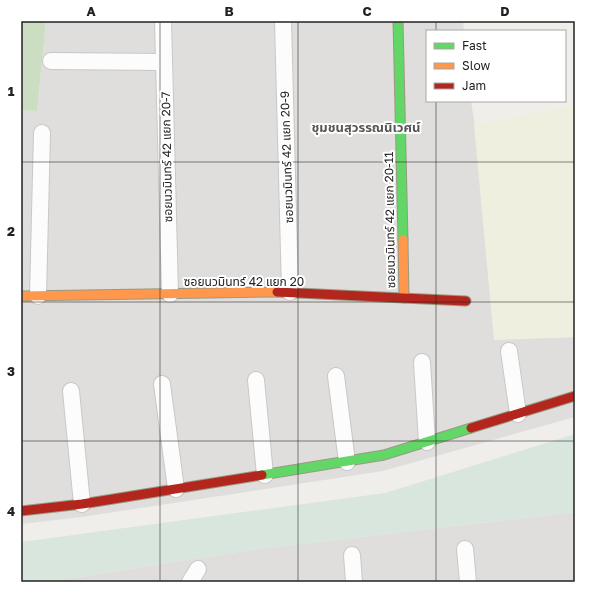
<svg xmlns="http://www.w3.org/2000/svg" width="596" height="603" viewBox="0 0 596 603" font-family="'Golos Text','Noto Sans Thai',sans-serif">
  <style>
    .residential { fill: #dfdedc }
    .farmland { fill: #efefdf }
    .forest { fill: #cbdec1 }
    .wetland { fill: #d9e6de }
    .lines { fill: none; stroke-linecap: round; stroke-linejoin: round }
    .street-casing { stroke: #c9c8c7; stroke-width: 18 }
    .fast-casing { stroke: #999a82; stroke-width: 11 }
    .slow-casing { stroke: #999a82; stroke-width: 11 }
    .jam-casing { stroke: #999a82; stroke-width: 11 }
    .street { stroke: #fdfcfc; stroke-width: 16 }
    .fast { stroke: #63d668; stroke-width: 9 }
    .slow { stroke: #ff974d; stroke-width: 9 }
    .jam { stroke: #b3261e; stroke-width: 9 }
    .grid { fill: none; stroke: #222; stroke-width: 1; stroke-opacity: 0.55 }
    .labels { text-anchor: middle; stroke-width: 4; stroke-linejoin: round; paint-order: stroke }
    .street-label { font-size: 12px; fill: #222; stroke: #fff }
    .neighbourhood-label { font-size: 13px; font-weight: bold; fill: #555; stroke: #fff }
    .neatline { fill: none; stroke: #222; stroke-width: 1.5 }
    .grid-label { font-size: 13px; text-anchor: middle; font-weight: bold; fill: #222 }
  </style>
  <rect width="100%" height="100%" fill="#f0eeeb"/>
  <g class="residential">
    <polygon points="46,21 463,21 464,31 427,31 427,101 471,101 507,339 575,337 575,417 383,471 82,517 21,524 21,110 37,111"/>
    <polygon points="575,512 575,582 47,582 250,550"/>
  </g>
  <polygon class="farmland" points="575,105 575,337 494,340 474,125"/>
  <polygon class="forest" points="21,21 46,21 37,111 21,110"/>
  <polygon class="wetland" points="575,434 575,512 250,550 47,582 21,582 21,542 385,493"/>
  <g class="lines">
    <g class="street-casing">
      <g id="street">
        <polyline points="163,21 170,294"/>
        <polyline points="283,21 290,292"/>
        <polyline points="51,61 164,62"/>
        <polyline points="38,296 42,133"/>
        <polyline points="509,351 518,414"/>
        <polyline points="422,362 427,442"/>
        <polyline points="336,376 347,462"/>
        <polyline points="256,380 265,475"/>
        <polyline points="162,384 176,489"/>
        <polyline points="71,391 82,504"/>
        <polyline points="465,549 468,582"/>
        <polyline points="352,555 354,582"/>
        <polyline points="190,582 198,569"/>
      </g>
    </g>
    <g class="fast-casing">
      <g id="fast">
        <polyline points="398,21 403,240"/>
        <polyline points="262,475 384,455 471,428"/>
      </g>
    </g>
    <g class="slow-casing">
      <g id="slow">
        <polyline points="403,240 404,298"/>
        <polyline points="21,296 277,292"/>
      </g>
    </g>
    <g class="jam-casing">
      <g id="jam">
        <polyline points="277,292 466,301"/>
        <polyline points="471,428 575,396"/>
        <polyline points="21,511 82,504 262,475"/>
      </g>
    </g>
    <use href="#street" class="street"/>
    <use href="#fast" class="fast"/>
    <use href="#slow" class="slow"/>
    <use href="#jam" class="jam"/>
  </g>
  <path class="grid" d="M160 21V582M298 21V582M436 21V31M436 101V582M21 162H575M21 302H575M21 441H575"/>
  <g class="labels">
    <g class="street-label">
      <text transform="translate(167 157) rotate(-91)" y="4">ซอยนวมินทร์ 42 แยก 20-7</text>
      <text transform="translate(287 157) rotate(-92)" y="4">ซอยนวมินทร์ 42 แยก 20-9</text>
      <text transform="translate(390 220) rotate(-91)" y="4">ซอยนวมินทร์ 42 แยก 20-11</text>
      <text x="244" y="286">ซอยนวมินทร์ 42 แยก 20</text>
    </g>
    <g class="neighbourhood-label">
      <text x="366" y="132">ชุมชนสุวรรณนิเวศน์</text>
    </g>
  </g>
  <rect width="596" height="603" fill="none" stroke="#ffffff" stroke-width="44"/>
  <rect x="426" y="30" width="140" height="72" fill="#ffffff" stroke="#a7a7a7"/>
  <rect x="434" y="43" width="20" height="6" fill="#63d668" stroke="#a7a7a7"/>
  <text x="462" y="50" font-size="12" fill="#222222">Fast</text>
  <rect x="434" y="63" width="20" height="6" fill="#ff974d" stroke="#a7a7a7"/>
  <text x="462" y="70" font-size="12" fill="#222222">Slow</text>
  <rect x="434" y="83" width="20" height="6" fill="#b3261e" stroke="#a7a7a7"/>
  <text x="462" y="90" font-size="12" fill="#222222">Jam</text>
  <rect x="22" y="22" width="552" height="559" class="neatline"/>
  <g class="grid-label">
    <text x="91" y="16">A</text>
    <text x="229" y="16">B</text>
    <text x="367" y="16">C</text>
    <text x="505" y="16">D</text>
    <text x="11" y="96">1</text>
    <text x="11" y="236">2</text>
    <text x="11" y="376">3</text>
    <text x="11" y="516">4</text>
  </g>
</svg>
